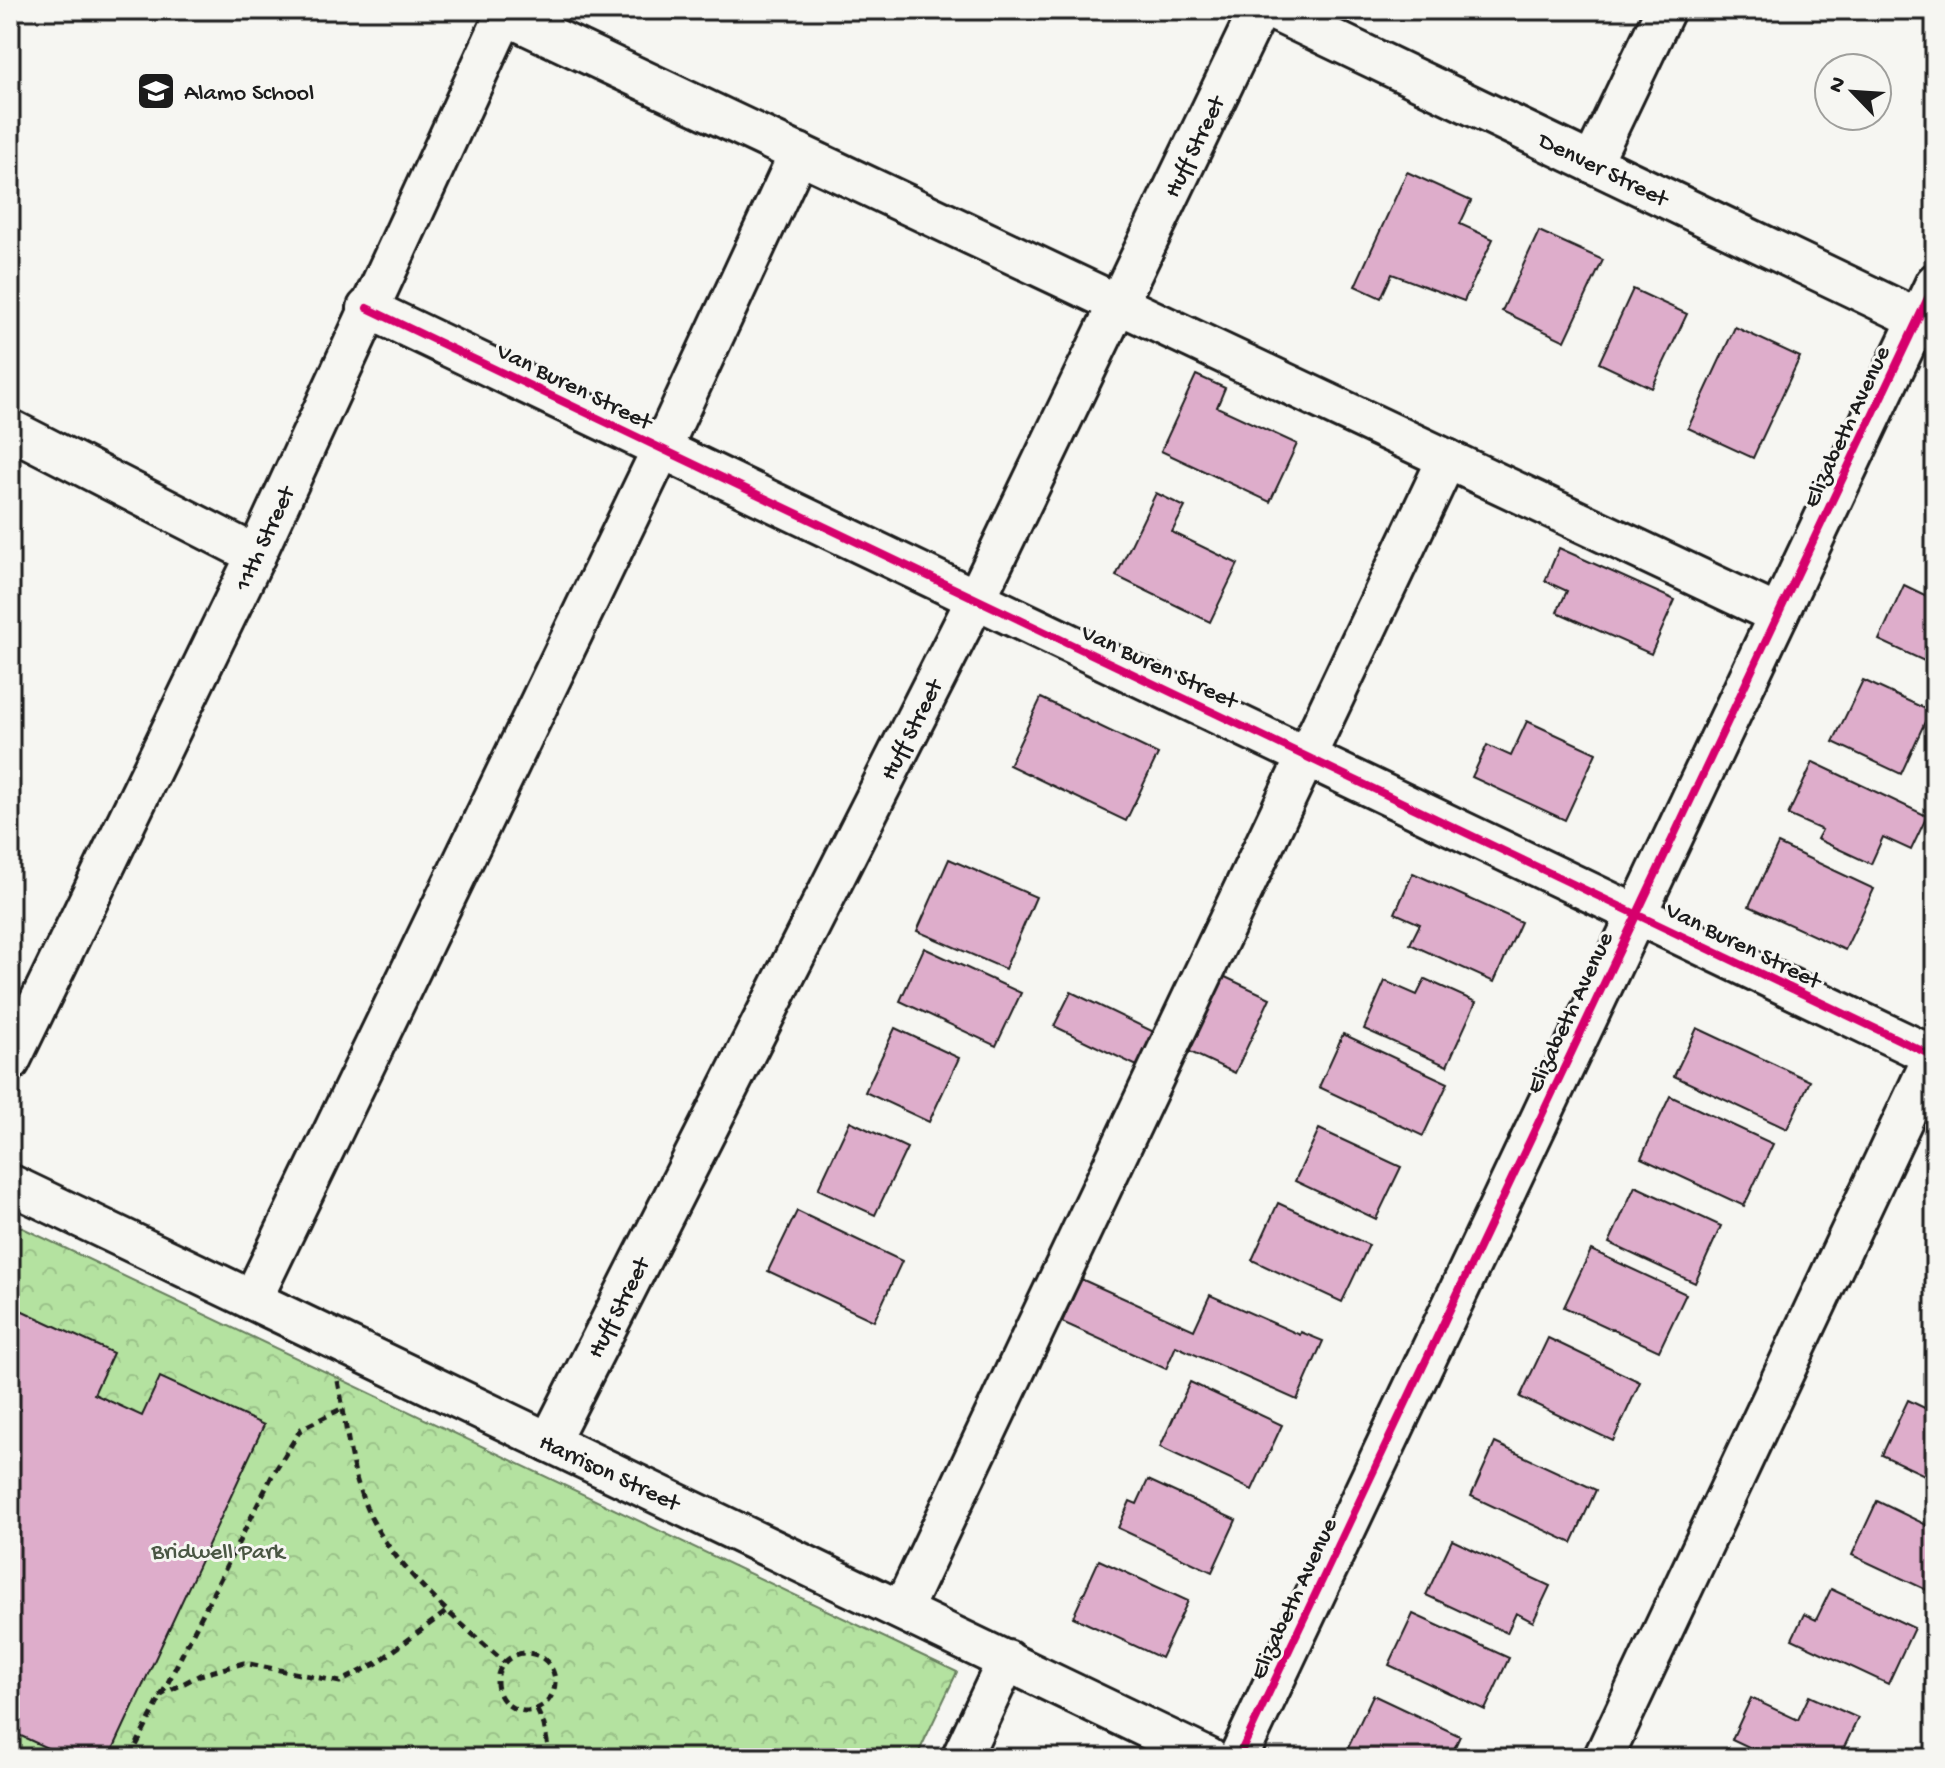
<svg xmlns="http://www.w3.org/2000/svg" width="1945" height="1768" viewBox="0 0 1945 1768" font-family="'Gochi Hand',sans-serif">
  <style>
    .park { fill: url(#park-crowns); stroke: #687f5e; stroke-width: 2 }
    .building { fill: #deadcb; stroke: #1c1c1c; stroke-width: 2 }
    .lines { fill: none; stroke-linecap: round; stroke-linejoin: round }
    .minor-casing { stroke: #1c1c1c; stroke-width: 44 }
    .path { stroke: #1c1c1c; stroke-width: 5; stroke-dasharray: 8 6; stroke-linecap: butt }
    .minor { stroke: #f6f6f2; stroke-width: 38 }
    .cycleway-casing { stroke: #f6f6f2; stroke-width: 13 }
    .cycleway { stroke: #d6006c; stroke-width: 8 }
    .labels { text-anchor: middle; stroke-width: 6; stroke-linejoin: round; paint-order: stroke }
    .poi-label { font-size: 24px; fill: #1c1c1c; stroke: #f6f6f2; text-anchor: start }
    .street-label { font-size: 24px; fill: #1c1c1c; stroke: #f6f6f2 }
    .park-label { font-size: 24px; fill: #4a5744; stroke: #f6f6f2 }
  </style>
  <defs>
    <pattern id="park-crowns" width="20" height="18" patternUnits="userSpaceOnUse" patternTransform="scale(2)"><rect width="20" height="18" fill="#b4e2a0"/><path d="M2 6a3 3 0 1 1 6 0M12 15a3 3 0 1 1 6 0" fill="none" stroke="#9ac189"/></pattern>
  </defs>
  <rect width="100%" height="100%" fill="#f6f6f2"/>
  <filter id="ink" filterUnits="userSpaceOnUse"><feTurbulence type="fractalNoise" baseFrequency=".0125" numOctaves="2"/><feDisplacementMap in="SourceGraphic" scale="16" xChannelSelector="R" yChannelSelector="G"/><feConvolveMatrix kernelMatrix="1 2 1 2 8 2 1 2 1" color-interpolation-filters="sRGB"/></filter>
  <g filter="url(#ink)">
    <polygon class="park" points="10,1222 957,1672 916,1758 10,1758"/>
    <g class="building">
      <polygon points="1407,172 1471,201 1460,224 1493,239 1464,301 1392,274 1381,298 1355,286"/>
      <polygon points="1539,231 1603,260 1565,341 1502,311"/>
      <polygon points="1633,289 1687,314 1652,388 1599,363"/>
      <polygon points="1735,327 1800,357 1753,458 1688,428"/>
      <polygon points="1196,375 1225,388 1217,407 1297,444 1270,502 1161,451"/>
      <polygon points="1156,493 1185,507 1172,532 1238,564 1210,622 1116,576"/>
      <polygon points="1559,548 1675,600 1651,654 1557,612 1567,591 1545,581"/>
      <polygon points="1904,585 1935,600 1935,666 1879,640"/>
      <polygon points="1863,680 1930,711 1901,774 1833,742"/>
      <polygon points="1041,698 1158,754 1126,821 1009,765"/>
      <polygon points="1527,721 1596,753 1565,820 1472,777 1487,745 1511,756"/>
      <polygon points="1813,762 1927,816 1911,850 1883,837 1871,864 1817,839 1822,830 1788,815"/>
      <polygon points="1778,844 1874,889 1845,950 1749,906"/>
      <polygon points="949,859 1036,897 1005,969 917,931"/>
      <polygon points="1413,873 1521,922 1494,982 1410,944 1420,924 1395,913"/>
      <polygon points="924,948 1021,993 996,1046 900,1001"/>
      <polygon points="1223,976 1270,998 1235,1073 1188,1051"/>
      <polygon points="1425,979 1476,1002 1447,1066 1364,1029 1385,981 1417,995"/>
      <polygon points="1071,992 1156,1033 1139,1067 1054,1026"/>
      <polygon points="895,1028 959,1058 929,1122 865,1092"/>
      <polygon points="1697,1028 1810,1081 1787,1129 1674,1076"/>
      <polygon points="1343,1034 1448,1083 1423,1136 1319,1087"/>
      <polygon points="1670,1096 1773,1144 1744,1206 1641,1158"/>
      <polygon points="850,1121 907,1148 875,1215 818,1189"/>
      <polygon points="1319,1129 1401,1167 1376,1219 1295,1181"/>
      <polygon points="1635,1186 1721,1226 1695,1283 1609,1243"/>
      <polygon points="1278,1203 1369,1245 1342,1302 1252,1260"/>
      <polygon points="797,1211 902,1261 874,1321 768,1271"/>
      <polygon points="1591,1250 1686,1294 1659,1351 1564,1307"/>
      <polygon points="1081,1279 1194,1330 1210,1295 1300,1335 1301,1332 1323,1341 1297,1400 1176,1346 1166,1369 1062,1322"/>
      <polygon points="10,1305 113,1353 94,1394 142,1416 160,1377 264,1425 109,1758 69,1758 10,1731"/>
      <polygon points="1548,1338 1640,1382 1613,1441 1520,1397"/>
      <polygon points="1190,1382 1282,1425 1252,1490 1160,1447"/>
      <polygon points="1908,1400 1935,1413 1935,1480 1882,1455"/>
      <polygon points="1495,1443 1596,1490 1572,1543 1471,1496"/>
      <polygon points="1148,1480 1236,1520 1212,1572 1118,1528 1130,1501 1137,1504"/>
      <polygon points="1877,1501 1935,1529 1933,1593 1852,1555"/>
      <polygon points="1452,1540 1550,1586 1533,1622 1516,1613 1507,1633 1426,1595"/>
      <polygon points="1099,1560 1188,1601 1161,1658 1073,1617"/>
      <polygon points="1831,1589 1914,1628 1888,1684 1792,1639 1804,1614 1816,1620"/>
      <polygon points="1413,1614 1509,1658 1485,1710 1389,1665"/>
      <polygon points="1373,1695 1460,1736 1450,1758 1365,1758 1347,1750"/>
      <polygon points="1809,1696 1858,1718 1839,1758 1772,1758 1732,1739 1751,1698 1798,1720"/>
    </g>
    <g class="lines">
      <g class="minor-casing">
        <g id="minor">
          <polyline points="1272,10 1935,327"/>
          <polyline points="505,15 1778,615"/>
          <polyline points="1592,163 1665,10"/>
          <polyline points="367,308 1935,1057"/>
          <polyline points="10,429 256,555"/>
          <polyline points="10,1062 256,555 507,10"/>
          <polyline points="10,1184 1209,1758"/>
          <polyline points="252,1300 662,448 799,153"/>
          <polyline points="549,1442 976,599 1259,10"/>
          <polyline points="902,1610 1447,459"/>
          <polyline points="961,1758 1007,1660"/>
          <polyline points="1238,1758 1935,283"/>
          <polyline points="1603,1758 1935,1052"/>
        </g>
      </g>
      <g class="path">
        <path d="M338 1381C346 1421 349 1464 364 1502 387 1563 456 1619 504 1662"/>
        <circle cx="526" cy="1682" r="29"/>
        <polyline points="159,1696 200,1675 244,1663 340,1682 377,1663 447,1611"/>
        <polyline points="537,1710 544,1725 550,1758"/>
        <polyline points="130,1758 272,1476 301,1429 343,1408"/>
      </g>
      <use href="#minor" class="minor"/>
      <g class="cycleway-casing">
        <g id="cycleway">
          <polyline points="367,308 1935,1057"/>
          <polyline points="1238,1758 1935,283"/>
        </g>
      </g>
      <use href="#cycleway" class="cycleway"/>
    </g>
  </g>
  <defs>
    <g id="school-square" transform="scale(2)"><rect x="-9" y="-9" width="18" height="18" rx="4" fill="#1c1c1c" stroke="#f6f6f2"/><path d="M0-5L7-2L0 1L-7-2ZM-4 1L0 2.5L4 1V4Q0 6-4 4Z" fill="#fff"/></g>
  </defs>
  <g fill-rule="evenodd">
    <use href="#school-square" x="156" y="91"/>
  </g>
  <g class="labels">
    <g class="poi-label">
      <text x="184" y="99">Alamo School</text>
    </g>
    <g class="street-label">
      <text transform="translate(1193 146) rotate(-64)" y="8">Huff Street</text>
      <text transform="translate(1604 168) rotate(26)" y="8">Denver Street</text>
      <text transform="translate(575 385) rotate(26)" y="8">Van Buren Street</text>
      <text transform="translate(1845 426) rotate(-65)" y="8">Elizabeth Avenue</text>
      <text transform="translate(263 538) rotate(-65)" y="8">11th Street</text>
      <text transform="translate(1160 665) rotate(25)" y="8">Van Buren Street</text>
      <text transform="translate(910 729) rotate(-63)" y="8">Huff Street</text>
      <text transform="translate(1744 944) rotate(26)" y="8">Van Buren Street</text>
      <text transform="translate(1568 1012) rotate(-65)" y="8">Elizabeth Avenue</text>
      <text transform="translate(617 1307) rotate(-63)" y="8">Huff Street</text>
      <text transform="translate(610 1471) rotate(25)" y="8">Harrison Street</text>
      <text transform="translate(1292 1598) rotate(-65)" y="8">Elizabeth Avenue</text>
    </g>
    <g class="park-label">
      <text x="218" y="1558">Bridwell Park</text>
    </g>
  </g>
  <rect width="1945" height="1768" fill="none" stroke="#f6f6f2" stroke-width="40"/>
  <rect x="20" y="20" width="1905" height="1728" fill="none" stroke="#1c1c1c" stroke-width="3" filter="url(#ink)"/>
  <g transform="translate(1853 92) rotate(295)"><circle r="38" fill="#f6f6f2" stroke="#9f9f9c" stroke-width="2"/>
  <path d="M0-6L14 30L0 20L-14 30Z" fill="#1c1c1c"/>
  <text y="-12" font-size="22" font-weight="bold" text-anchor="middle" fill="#1c1c1c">N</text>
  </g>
</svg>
